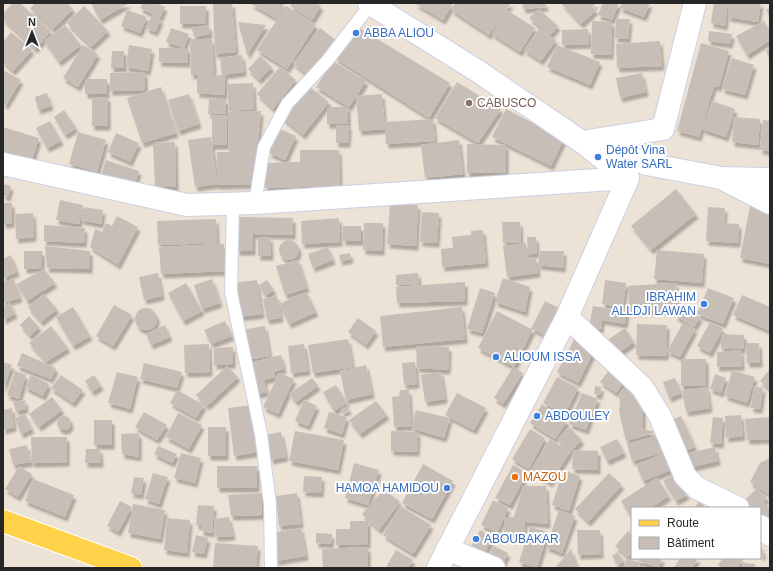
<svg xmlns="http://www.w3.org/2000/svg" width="773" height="571" viewBox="0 0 773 571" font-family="Helvetica,sans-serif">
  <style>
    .building { fill: #c7bfb7; filter: url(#shadow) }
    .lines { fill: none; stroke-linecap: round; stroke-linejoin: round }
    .lane-casing { stroke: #ccd0e3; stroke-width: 14 }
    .street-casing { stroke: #ccd0e3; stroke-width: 24 }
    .secondary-casing { stroke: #ccd0e3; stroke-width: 24 }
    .primary-casing { stroke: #fff; stroke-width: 24 }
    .lane { stroke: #fff; stroke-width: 12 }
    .street { stroke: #fff; stroke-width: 22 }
    .secondary { stroke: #fff; stroke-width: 22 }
    .primary { stroke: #ffd249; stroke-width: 22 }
    .shop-dot { fill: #3f7fe0; stroke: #fff; stroke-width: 1.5 }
    .education-dot { fill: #8d6e63; stroke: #fff; stroke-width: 1.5 }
    .food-dot { fill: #e8710a; stroke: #fff; stroke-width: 1.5 }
    .labels { text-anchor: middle; stroke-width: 4; stroke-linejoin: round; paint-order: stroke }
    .shop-label { font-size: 12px; fill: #366cbe; stroke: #fff; text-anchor: start }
    .education-label { font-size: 12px; fill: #785e54; stroke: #fff; text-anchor: start }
    .food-label { font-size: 12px; fill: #c56008; stroke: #fff; text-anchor: start }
  </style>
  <defs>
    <filter id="shadow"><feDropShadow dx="2.5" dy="4.5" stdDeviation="1" flood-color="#0004"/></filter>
  </defs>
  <rect width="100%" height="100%" fill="#ece2d6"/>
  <g class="building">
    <polygon points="13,3 20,3 51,31 35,49 3,19 3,13"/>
    <polygon points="35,3 67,3 73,9 53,29 30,9"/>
    <polygon points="91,3 129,3 100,20"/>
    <polygon points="143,3 157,3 165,7 160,18 140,8"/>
    <polygon points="213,3 232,3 236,52 215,54"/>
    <polygon points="250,3 285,3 277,19"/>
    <polygon points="293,3 316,3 321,6 312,20 290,6"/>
    <polygon points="414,3 453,3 443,20"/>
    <polygon points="455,3 511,3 489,35 451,10"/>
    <polygon points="522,3 545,3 546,7 523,9"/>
    <polygon points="561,3 596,3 592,7 596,10 581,24"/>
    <polygon points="603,3 619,3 612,20 598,15"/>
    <polygon points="622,3 650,3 644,17 620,8"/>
    <polygon points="714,3 761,3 758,22 728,17 729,8 727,8 725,26 711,23"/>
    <polygon points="84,6 108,31 91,47 67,23"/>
    <polygon points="180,6 206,6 206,23 180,24"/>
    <polygon points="286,6 316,25 287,69 257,50"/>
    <polygon points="770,8 770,18 766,10"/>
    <polygon points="539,9 558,26 550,35 529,18"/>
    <polygon points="127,10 147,17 140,33 121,26"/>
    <polygon points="507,10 535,28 520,52 492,34"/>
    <polygon points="152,15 161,20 155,32 146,28"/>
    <polygon points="616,19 630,19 628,39 615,38"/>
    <polygon points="592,21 612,22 611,55 591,54"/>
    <polygon points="764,21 770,32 770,40 747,55 736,36"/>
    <polygon points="238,22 266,25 247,55"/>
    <polygon points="65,25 81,45 59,62 44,41"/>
    <polygon points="209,25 210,34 194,37 192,28"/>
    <polygon points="356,26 450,83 429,118 335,58"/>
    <polygon points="171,28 189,34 184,48 166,42"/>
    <polygon points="320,28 337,41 309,76 293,63"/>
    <polygon points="539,29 556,40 541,61 524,50"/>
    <polygon points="588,29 589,44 562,45 562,30"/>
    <polygon points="709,31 732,34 730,44 708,41"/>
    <polygon points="11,32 32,50 13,71 3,62 3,42"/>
    <polygon points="190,39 212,39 214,74 191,75"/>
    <polygon points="660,41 662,66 617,68 616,44"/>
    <polygon points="701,43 729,51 719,87 714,86 699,137 677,131"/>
    <polygon points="83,45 98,54 78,87 63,78"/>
    <polygon points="129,45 152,49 148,71 126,67"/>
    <polygon points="557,45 600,62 590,85 547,67"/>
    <polygon points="159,48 188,48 188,63 159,62"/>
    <polygon points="770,49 770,60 766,50"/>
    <polygon points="112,51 124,51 124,68 111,68"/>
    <polygon points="242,55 244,72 222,75 220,58"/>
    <polygon points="260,56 272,67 259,80 248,69"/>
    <polygon points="732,58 754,65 745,95 722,89"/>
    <polygon points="333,61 366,81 349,107 316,87"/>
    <polygon points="280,67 296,80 273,109 257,94"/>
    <polygon points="3,70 21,80 6,105 3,103"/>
    <polygon points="145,72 145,90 110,91 110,73"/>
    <polygon points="642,73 646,92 620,98 616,78"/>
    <polygon points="225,75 225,95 197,93 197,76"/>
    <rect x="85" y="79" width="22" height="15"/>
    <polygon points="457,82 501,109 478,143 435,118"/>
    <polygon points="253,83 254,109 229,111 227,84"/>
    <polygon points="309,86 329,102 303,135 282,118"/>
    <polygon points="161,87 176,133 142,143 127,98"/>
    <polygon points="47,93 51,106 38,110 35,97"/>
    <polygon points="189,94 199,124 178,131 168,100"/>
    <polygon points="382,94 385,129 359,131 356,96"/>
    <rect x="92" y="97" width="16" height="29"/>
    <polygon points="209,99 226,99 226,114 208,114"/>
    <polygon points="712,101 735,109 726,137 702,129"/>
    <rect x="327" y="107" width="21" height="17"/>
    <polygon points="506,109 564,139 551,166 492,137"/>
    <polygon points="64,110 76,128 65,135 54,117"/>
    <polygon points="261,111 254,184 217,185 217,152 229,152 228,112"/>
    <rect x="212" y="115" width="15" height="30"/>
    <polygon points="734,117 760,119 758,145 732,142"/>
    <polygon points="433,119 435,141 386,144 385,122"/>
    <polygon points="763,120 770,121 770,151 760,150"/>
    <polygon points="50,121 61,141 47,148 36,128"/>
    <polygon points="336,125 349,125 348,143 336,143"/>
    <polygon points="3,127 39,138 32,160 3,151"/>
    <polygon points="280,129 296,136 285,160 269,153"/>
    <polygon points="78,132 106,140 97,172 69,164"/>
    <polygon points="116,133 139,143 130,162 108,152"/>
    <polygon points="211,137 217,184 195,187 188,140"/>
    <polygon points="459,140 463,174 425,178 421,145"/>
    <polygon points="175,142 176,187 155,187 153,143"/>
    <polygon points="467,144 506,145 506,173 467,173"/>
    <polygon points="300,150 339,150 340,186 265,188 265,163 300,162"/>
    <polygon points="106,160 139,171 133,189 100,179"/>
    <polygon points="3,184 11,186 8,197 3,195"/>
    <polygon points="676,189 696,214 651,250 631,226"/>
    <polygon points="60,200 83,205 79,224 56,220"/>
    <polygon points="751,201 770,209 770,264 740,258"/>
    <polygon points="3,203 12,203 12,223 3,224"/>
    <polygon points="390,204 418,205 416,246 387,244"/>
    <polygon points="84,207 103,210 101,224 81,220"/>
    <polygon points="708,207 725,208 724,223 739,224 738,243 706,241"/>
    <polygon points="422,212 439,213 437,243 420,242"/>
    <polygon points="33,213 34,237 16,239 15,214"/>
    <polygon points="117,216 138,227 118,265 90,247 95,229 102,232 106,223 112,226"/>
    <polygon points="238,217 293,218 293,235 253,234 253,251 237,251"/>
    <polygon points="339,218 340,242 302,244 301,221"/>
    <polygon points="216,219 217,243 158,245 157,221"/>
    <polygon points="502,222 520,222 521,243 503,243"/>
    <polygon points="364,223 383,223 382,251 363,250"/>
    <polygon points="44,225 85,228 84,243 44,241"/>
    <rect x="343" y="226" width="18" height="15"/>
    <polygon points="483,230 486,263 442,267 441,249 453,248 452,237 471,235 471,231"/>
    <polygon points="258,237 270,237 271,256 258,256"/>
    <polygon points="527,237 536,237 537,253 528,254"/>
    <circle cx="289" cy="250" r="10"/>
    <polygon points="526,243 528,259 536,258 538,273 507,277 503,246"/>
    <polygon points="224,244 225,271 161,274 159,247"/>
    <polygon points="45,246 90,251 90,269 47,268"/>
    <polygon points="328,247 333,260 313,268 308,254"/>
    <polygon points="657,250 704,254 702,283 654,279"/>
    <polygon points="24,251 42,251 42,268 24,269"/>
    <polygon points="540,251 564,251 563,268 538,265"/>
    <polygon points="350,253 351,259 340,261 339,255"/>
    <polygon points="11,255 17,272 3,278 3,259"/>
    <polygon points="298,260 307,288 285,295 276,266"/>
    <polygon points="44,269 55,283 27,301 17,284"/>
    <polygon points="158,273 162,296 144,300 139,277"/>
    <polygon points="418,273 419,284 396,285 396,275"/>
    <polygon points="503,278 530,287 525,312 495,302"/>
    <polygon points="14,279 20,298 3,303 3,282"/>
    <polygon points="212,279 220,303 202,309 194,285"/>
    <polygon points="257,280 262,314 238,317 233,283"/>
    <polygon points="267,280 274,290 265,296 259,285"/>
    <polygon points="605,280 626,283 623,307 602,304"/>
    <polygon points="465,282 465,301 397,303 396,287"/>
    <polygon points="186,283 202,311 183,321 168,293"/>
    <polygon points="676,283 677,309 629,312 628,286"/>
    <polygon points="480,288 495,293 482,333 467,329"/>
    <polygon points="708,288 734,298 723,324 697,314"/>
    <polygon points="306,292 316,312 289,324 279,304"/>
    <polygon points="44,294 57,309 41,322 28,307"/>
    <polygon points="742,295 770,307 770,331 733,315"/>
    <polygon points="277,296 281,318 267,320 263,299"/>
    <polygon points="545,301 561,309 548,337 533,329 514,367 478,348 497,311 531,329"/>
    <polygon points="10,303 15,314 3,320 3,307"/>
    <polygon points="114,305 132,315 113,346 96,336"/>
    <polygon points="593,306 627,311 625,324 602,320 601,329 589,327"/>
    <polygon points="680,306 700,317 694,327 675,316"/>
    <polygon points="73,307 90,336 73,346 56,317"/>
    <polygon points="462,307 465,339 383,347 380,316"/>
    <circle cx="146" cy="319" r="11"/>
    <polygon points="29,316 39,327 30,336 20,325"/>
    <polygon points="358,318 376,331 366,345 348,332"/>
    <polygon points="225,321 232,336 211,344 204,330"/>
    <polygon points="710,322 723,329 710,353 697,346"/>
    <polygon points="683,323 695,329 680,357 667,351"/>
    <polygon points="637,324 667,325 666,356 636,355"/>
    <polygon points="165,325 170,337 151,345 146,334"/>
    <polygon points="51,326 68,348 46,362 29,343"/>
    <polygon points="265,326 270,356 246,360 241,330"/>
    <polygon points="625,328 634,342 615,355 606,341"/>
    <polygon points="721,334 744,335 743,349 721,349"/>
    <polygon points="575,338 595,349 578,383 557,372"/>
    <polygon points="348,339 353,367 313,373 308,345"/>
    <polygon points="746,343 759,343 760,363 747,363"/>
    <polygon points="209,344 210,372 185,373 184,345"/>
    <polygon points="304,344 308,371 291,373 288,346"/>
    <polygon points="416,346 449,347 448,370 417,368"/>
    <polygon points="233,347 233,364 214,365 214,348"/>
    <polygon points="741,350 742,366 717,367 717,352"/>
    <polygon points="22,353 56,368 51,379 17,366"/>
    <polygon points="281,355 284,369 274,372 275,377 264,380 267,392 254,395 246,364"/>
    <rect x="681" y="359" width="25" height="27"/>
    <polygon points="3,362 12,365 3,389"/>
    <polygon points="415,362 417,384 404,385 402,363"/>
    <polygon points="144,363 182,372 177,388 140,379"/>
    <polygon points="366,365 372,394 346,400 340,371"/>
    <polygon points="227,366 238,377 207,406 196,395"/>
    <polygon points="513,367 523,373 503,404 494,398"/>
    <polygon points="770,369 770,390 760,381"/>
    <polygon points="609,370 625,381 616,393 600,382"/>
    <polygon points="732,370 755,377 747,403 725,396"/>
    <polygon points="15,371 26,375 19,399 7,395"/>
    <polygon points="117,372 138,377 130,409 108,403"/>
    <polygon points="441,372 445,399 425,402 421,375"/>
    <polygon points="279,373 294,379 278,414 263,407"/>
    <polygon points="715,374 726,378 721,393 710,389"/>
    <polygon points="31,375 49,384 43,396 25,387"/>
    <polygon points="61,375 83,390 73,403 51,388"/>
    <polygon points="94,375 101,386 92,392 85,381"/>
    <polygon points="557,377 578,388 565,414 543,403"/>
    <polygon points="312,378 318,386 296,402 289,394"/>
    <polygon points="675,378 681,393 669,398 663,382"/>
    <polygon points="336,385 347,403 334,411 323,392"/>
    <polygon points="595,386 601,387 600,395 594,394"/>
    <polygon points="626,386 649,409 643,411 643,429 657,432 626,441 619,411 620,401 618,395"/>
    <polygon points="754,386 763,388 760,409 751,408"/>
    <polygon points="707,387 710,408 686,412 682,391"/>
    <polygon points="177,390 204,405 196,418 170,403"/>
    <polygon points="400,390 409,390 411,426 394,427 392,397 399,396"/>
    <polygon points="457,393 486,408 474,430 445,415"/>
    <polygon points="582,393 598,399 586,430 569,424"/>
    <polygon points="52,397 62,410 39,427 29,414"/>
    <polygon points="25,400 26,409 16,411 13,402"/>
    <polygon points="304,400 317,406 308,426 295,421"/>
    <polygon points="376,401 387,415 360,434 349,420"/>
    <polygon points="542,404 567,421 555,439 530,423"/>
    <polygon points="253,405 259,452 234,456 228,408"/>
    <polygon points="347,406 349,410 342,413 340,410"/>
    <polygon points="12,408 14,427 3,430 3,410"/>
    <polygon points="416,410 450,418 444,438 411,428"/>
    <polygon points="144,412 167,425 157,440 135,427"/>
    <polygon points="329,412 347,417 342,434 324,428"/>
    <polygon points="178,413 202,425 189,449 166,437"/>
    <polygon points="25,414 32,429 21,434 15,418"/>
    <polygon points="741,415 743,436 726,438 725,416"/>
    <polygon points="681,416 695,447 681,453 667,422"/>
    <circle cx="64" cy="423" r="7"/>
    <polygon points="713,417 723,418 721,444 710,443"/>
    <polygon points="770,417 770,439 747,440 745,419"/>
    <rect x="94" y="420" width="18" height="25"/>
    <rect x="208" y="427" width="18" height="29"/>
    <polygon points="569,427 582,440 570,452 550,483 530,471 550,439 570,452 557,440"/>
    <polygon points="530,429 545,438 529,469 512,459"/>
    <polygon points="295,431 344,440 338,470 289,461"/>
    <polygon points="391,431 418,432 417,452 391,451"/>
    <polygon points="281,432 286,457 271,460 266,435"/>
    <polygon points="139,433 139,457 122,454 121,434"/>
    <polygon points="664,434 676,468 643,481 636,465 669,451 632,461 627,444"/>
    <polygon points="31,437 67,437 67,462 32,463"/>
    <polygon points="617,439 624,453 607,461 600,447"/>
    <polygon points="27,445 31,462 13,465 9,449"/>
    <polygon points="158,446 177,454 172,463 154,454"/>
    <polygon points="715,447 718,461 688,468 685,454"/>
    <polygon points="86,449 100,449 101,463 85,463"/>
    <polygon points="573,450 598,451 598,470 572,469"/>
    <polygon points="181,453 201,458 195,483 174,478"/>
    <polygon points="770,458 770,493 768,494 750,482 760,463"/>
    <polygon points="354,463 379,470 368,505 345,498"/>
    <polygon points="423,464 453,481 432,519 402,503"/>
    <polygon points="513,465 527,473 510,505 495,498"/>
    <polygon points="19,466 32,474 18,497 5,489"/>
    <rect x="217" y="466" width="40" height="22"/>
    <polygon points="563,470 580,476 569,511 552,505"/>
    <polygon points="153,473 168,477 159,504 145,499"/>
    <polygon points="609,473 622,485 588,522 575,509"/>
    <polygon points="674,474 687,495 676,501 663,481"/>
    <polygon points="304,476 322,477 321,493 303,492"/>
    <polygon points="134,477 144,478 141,495 131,493"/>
    <polygon points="657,478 669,496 650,508 632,508 632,518 621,501"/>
    <polygon points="33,479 74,495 65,517 25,501"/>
    <polygon points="523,486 546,486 548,524 525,522 524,534 504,533 504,517 514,517"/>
    <polygon points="757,488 767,498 763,502 770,508 768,511 770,513 770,518 765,523 760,519 760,508 749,508 743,502"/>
    <polygon points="384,489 400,502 379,530 362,514"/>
    <polygon points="262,493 262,515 231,516 228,495"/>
    <polygon points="297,493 301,524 279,526 276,496"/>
    <polygon points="493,500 508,508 497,533 481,525"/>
    <polygon points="120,501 132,507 118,532 107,526"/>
    <polygon points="698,502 704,505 702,508 695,508"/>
    <polygon points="133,504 165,510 160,539 128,533"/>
    <polygon points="198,505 214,506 212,533 201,531 202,525 196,525"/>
    <polygon points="400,506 431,525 413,554 383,535"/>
    <polygon points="559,510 575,516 562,553 546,547"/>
    <polygon points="229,517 233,536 215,537 214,519"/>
    <polygon points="167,518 190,520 187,553 164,550"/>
    <polygon points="350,521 368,521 368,544 336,545 336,529 350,529"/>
    <polygon points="530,527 548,532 537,568 519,562"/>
    <polygon points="301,528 306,556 276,561 271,533"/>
    <polygon points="480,530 493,537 480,562 466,555"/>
    <polygon points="577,530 600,530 601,554 578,555"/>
    <polygon points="628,531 632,535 632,552 628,557 615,546"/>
    <polygon points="316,533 332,534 331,544 316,543"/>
    <polygon points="196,535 208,538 204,554 192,552"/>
    <polygon points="215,543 258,546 256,568 213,568"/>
    <polygon points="760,543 764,555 760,556"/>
    <polygon points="494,546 508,553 502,565 488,558"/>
    <polygon points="368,547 368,568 323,568 322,549"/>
    <polygon points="571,549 578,568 555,568"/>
    <polygon points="396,550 413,560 408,568 386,567"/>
    <polygon points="618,552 624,561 618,565 612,556"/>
    <polygon points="637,558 662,558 659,568 636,560"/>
    <polygon points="680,558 698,558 692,568 674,568"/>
    <polygon points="723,558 741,558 743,560 737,568 722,568 718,565"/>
    <polygon points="626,559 640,562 639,568 624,568"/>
    <polygon points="742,563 755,564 755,568 742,568"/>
  </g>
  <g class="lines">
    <g class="lane-casing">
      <g id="lane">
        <polyline points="233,203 231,292 261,434 270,504 271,568"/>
        <polyline points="255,203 264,147 287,104 327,61 371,4"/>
      </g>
    </g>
    <g class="street-casing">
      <g id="street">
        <polyline points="582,142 663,129 695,3"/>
        <polyline points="3,164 187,205 255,203 628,178"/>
        <polyline points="721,178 770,203"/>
        <polyline points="567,317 642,387 660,416 685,476 697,488 738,508"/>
        <polyline points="760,526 770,535"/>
        <polyline points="447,549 494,568"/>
        <polyline points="438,568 567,317 628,178 585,144"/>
      </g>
    </g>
    <g class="secondary-casing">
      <polyline id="secondary" points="369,3 476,70 582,142 647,164 721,178 770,179"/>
    </g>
    <g class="primary-casing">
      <polyline id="primary" points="3,521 131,568"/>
    </g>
    <use href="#lane" class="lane"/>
    <use href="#street" class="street"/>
    <use href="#secondary" class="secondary"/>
    <use href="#primary" class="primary"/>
  </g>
  <g class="shop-dot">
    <circle cx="356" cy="33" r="4"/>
    <circle cx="598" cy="157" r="4"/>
    <circle cx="704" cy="304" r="4"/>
    <circle cx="496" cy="357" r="4"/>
    <circle cx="537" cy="416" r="4"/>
    <circle cx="447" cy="488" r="4"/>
    <circle cx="476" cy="539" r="4"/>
  </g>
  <circle class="education-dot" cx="469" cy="103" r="4"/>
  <circle class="food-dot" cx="515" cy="477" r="4"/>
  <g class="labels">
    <g class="shop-label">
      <text x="364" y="37">ABBA ALIOU</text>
      <text x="606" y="154">Dépôt Vina<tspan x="606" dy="14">Water SARL</tspan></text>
      <text x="696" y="301" text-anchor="end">IBRAHIM<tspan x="696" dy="14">ALLDJI LAWAN</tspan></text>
      <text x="504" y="361">ALIOUM ISSA</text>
      <text x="545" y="420">ABDOULEY</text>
      <text x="439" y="492" text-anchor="end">HAMOA HAMIDOU</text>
      <text x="484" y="543">ABOUBAKAR</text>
    </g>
    <g class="education-label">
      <text x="477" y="107">CABUSCO</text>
    </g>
    <g class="food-label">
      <text x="523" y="481">MAZOU</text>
    </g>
  </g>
  <rect width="773" height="571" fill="none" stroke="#272727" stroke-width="8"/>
  <rect x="631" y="507" width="130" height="52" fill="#ffffff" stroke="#a9a9a9"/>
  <rect x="639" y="520" width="20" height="6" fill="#ffd249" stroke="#a9a9a9"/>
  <text x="667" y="527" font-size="12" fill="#272727">Route</text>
  <rect x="639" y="537" width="20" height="12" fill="#c7bfb7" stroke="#a9a9a9"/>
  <text x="667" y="547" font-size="12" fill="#272727">Bâtiment</text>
  <g transform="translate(32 32)" stroke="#ffffff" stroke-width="3" paint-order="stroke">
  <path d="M0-3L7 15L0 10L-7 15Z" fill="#272727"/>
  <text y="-6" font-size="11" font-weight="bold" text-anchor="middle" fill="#272727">N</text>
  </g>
</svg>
